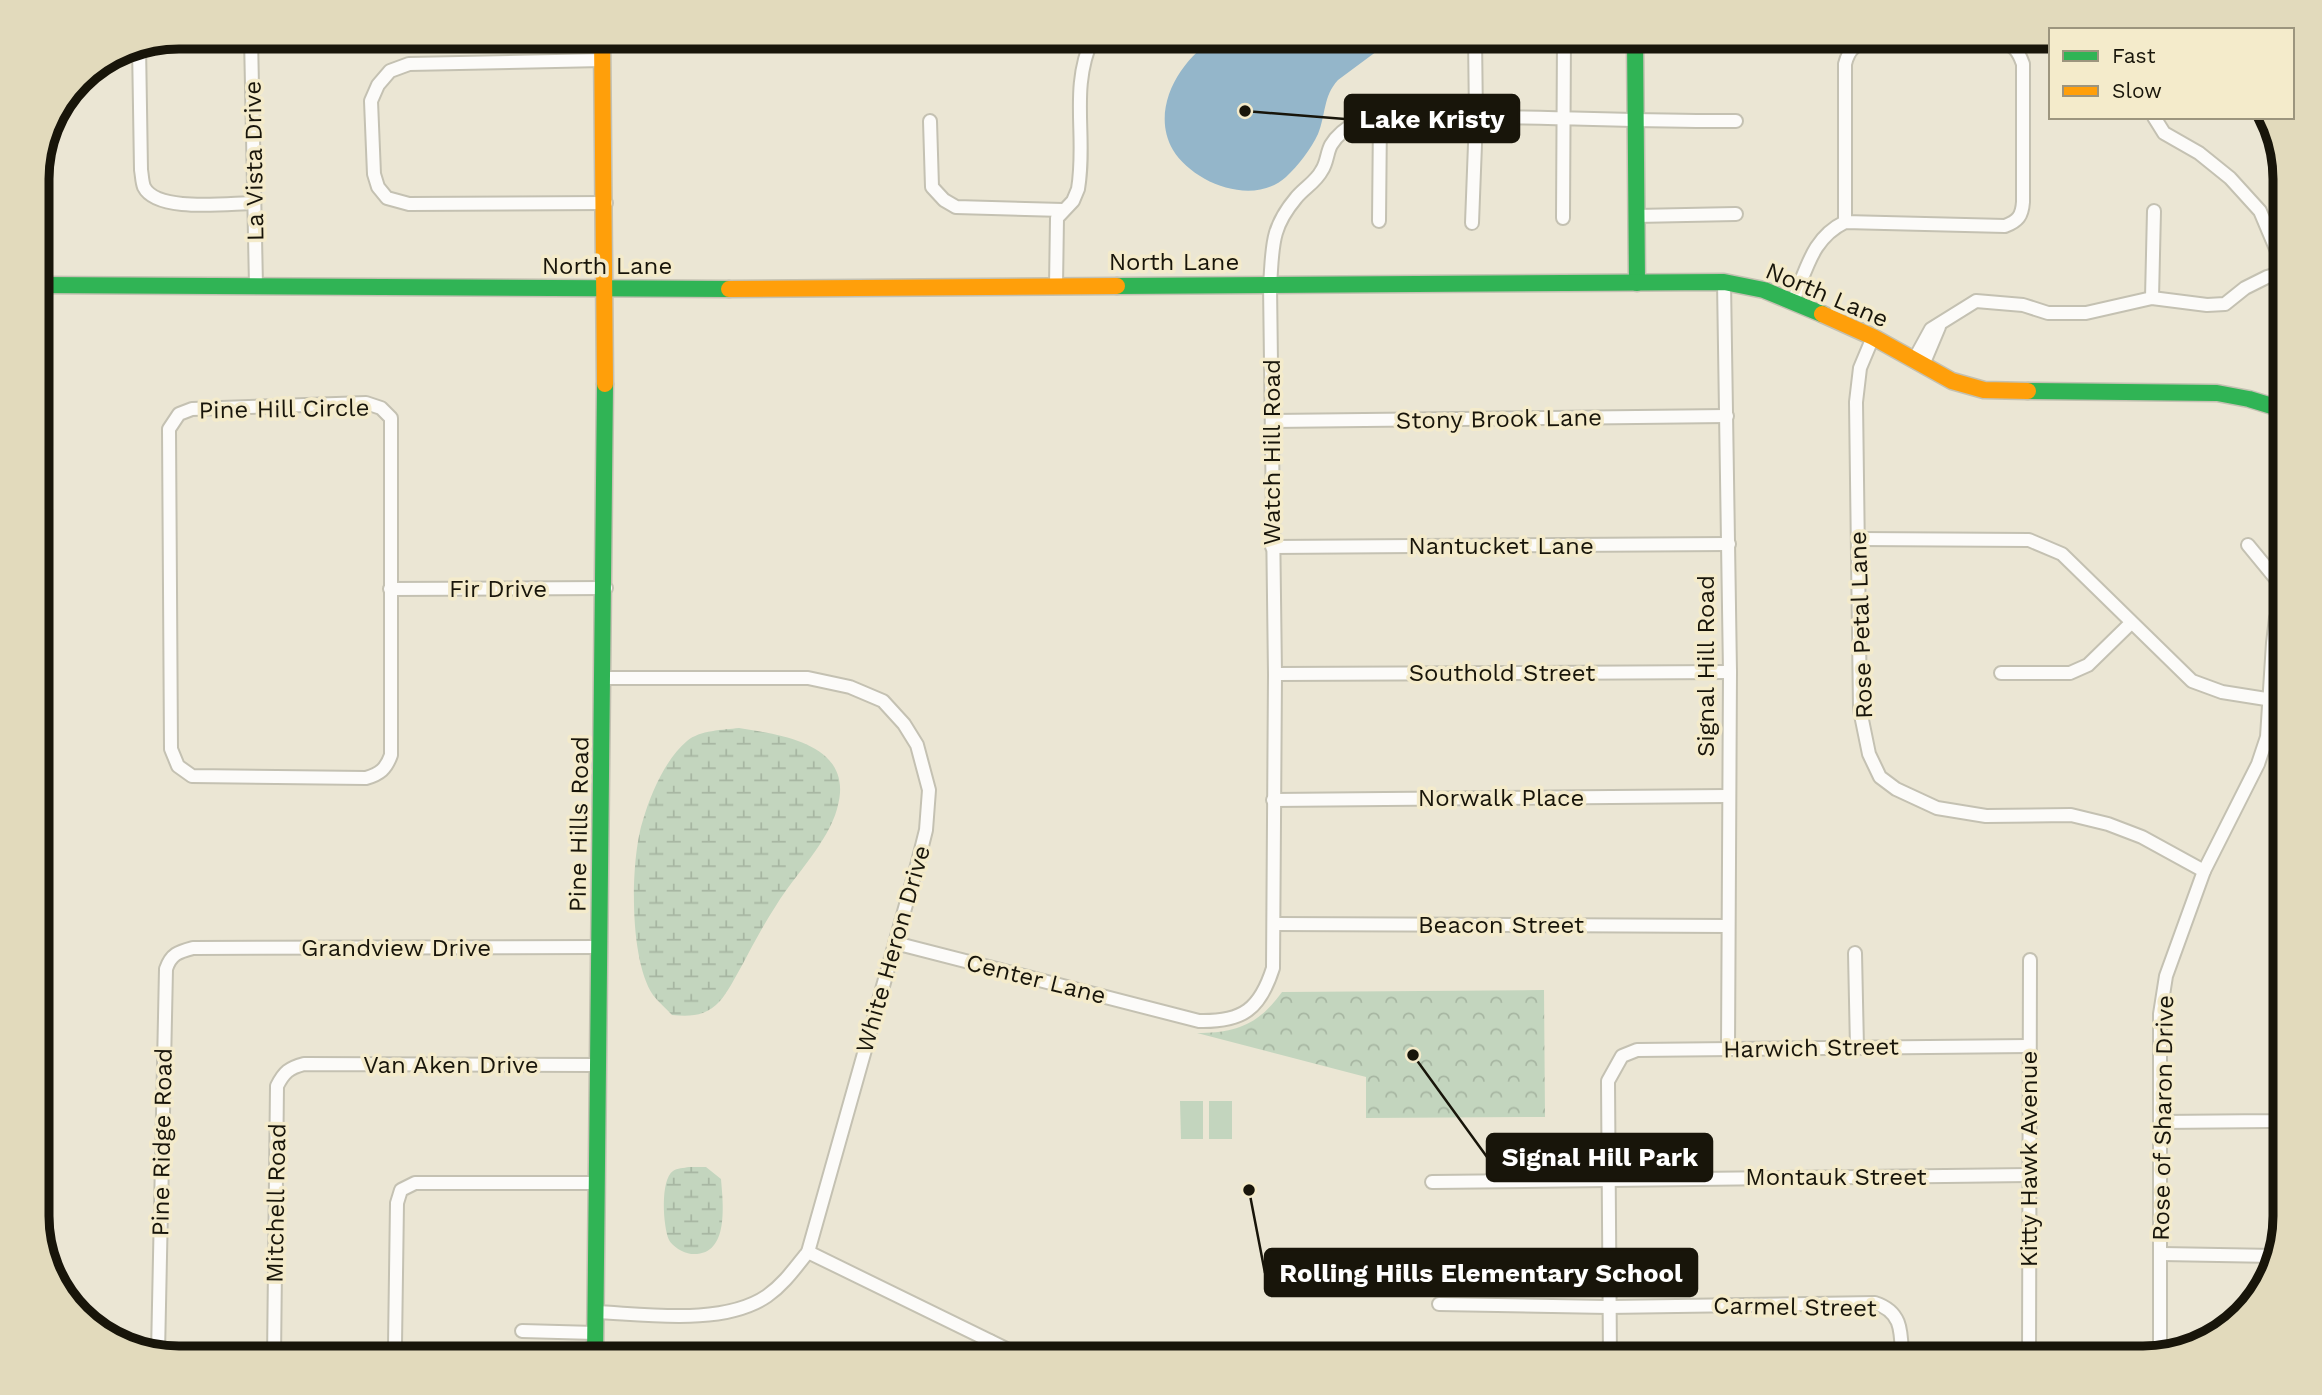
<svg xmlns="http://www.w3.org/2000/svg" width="2322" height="1395" viewBox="0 0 2322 1395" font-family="'Work Sans',sans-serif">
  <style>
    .wetland { fill: url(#wetland-marsh) }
    .park { fill: url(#park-crowns) }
    .garden { fill: #c3d5be }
    .water { fill: #94b6ca }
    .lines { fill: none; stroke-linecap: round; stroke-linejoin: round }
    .street-casing { stroke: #c4c1b2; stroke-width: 16 }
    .fast-casing { stroke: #c4c1b2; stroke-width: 19 }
    .slow-casing { stroke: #c4c1b2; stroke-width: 19 }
    .street { stroke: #fcfbf9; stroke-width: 12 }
    .fast { stroke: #30b455; stroke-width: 16 }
    .slow { stroke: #ff9f0a; stroke-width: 16 }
    .labels { text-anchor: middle; stroke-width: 7; stroke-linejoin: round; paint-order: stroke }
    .street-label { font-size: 24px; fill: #18150a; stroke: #f4ebcb }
    .rim { fill: none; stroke: #18150a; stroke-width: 9 }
    .leader { fill: none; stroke: #18150a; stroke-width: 2.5 }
    .callout-dot { fill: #18150a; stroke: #f4ebcb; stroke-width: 2.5 }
    .callout { fill: #18150a; stroke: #18150a; stroke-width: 2.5 }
    .callout-label { font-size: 26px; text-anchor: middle; font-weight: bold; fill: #fff }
  </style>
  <defs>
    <pattern id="wetland-marsh" width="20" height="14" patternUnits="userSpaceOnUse" patternTransform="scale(1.75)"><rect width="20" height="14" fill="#c3d5be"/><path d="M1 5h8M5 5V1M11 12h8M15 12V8" fill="none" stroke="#a7b6a2"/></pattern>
    <pattern id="park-crowns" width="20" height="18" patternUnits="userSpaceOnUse" patternTransform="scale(1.75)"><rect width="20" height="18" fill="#c3d5be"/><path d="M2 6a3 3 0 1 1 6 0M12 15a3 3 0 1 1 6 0" fill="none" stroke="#a7b6a2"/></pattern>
  </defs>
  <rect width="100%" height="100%" fill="#ebe6d4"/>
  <g class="wetland">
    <path d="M739 728C784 735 856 745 837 809 828 842 795 875 777 904 763 925 752 947 740 969 734 979 728 992 720 1001 706 1016 691 1017 672 1015 666 1008 658 1002 653 995 629 960 630 860 643 820 651 793 665 760 687 741 700 730 723 730 739 728Z"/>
    <path d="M689 1167H706L721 1179C723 1204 730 1257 691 1254 683 1253 672 1246 669 1240 663 1226 660 1180 673 1171 677 1168 684 1168 689 1167Z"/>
  </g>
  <path class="park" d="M1544 990 1545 1117 1366 1118V1077L1197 1033C1237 1033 1259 1024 1282 992Z"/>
  <g class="garden">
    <polygon points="1180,1101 1203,1101 1203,1139 1181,1139"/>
    <rect x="1209" y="1101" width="23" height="38"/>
  </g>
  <path class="water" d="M1218 37H1396L1338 80C1323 96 1326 115 1318 134 1311 149 1298 166 1286 177 1253 207 1193 183 1173 150 1149 109 1181 57 1218 37Z"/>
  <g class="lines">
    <g class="street-casing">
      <g id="street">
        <polyline points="251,37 256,286"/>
        <path d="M139 45 141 170C142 175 142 182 144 187 157 213 229 203 254 203"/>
        <polyline points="603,60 409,64 390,71 378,85 371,101 374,174 378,187 387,198 409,204 606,203"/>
        <polyline points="2154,117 2164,133 2199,153 2230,178 2260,211 2285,270"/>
        <polyline points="930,121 932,187 944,200 956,207 1063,210"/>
        <polyline points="1636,216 1736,214"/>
        <polyline points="1563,218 1564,37"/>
        <polyline points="1379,221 1380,118"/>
        <polyline points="1472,223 1476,118 1475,37"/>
        <polyline points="1724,282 1730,672 1728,1049"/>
        <path d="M1056 286 1057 218 1073 201 1078 189C1087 135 1069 89 1093 37"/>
        <polyline points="2152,298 2154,211"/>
        <path d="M1793 301C1807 269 1812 238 1845 222L2005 226C2018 221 2022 216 2023 202V64C2018 50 2013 43 1997 42L1871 40C1856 44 1849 48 1845 64V222"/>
        <polyline points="1873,337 1860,368 1856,402 1860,710 1869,754 1880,777 1896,789 1937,808 1986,816 2071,815 2108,824 2142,837 2204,871"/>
        <polyline points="1914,360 1931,329 1976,301 2023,305 2048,313 2086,313 2152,298 2207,305 2225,304 2245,288 2267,277 2285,272"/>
        <polyline points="1923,365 1939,327"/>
        <path d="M366 403 381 408 391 418V755C386 769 380 774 366 778L192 776 178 766 171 749 169 429 179 414 192 409Z"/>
        <polyline points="1272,421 1727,416"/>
        <polyline points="1858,539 2029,540 2062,554 2192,681 2222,692 2285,702"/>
        <polyline points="2248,545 2285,590"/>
        <polyline points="1272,547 1729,544"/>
        <polyline points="390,589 606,588"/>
        <polyline points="2001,673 2070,673 2088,665 2131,623"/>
        <polyline points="1275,674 1730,672"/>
        <polyline points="1273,800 1728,796"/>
        <polyline points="1274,924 1728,926"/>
        <path d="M895 943 1199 1021C1243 1022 1260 1009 1273 968L1275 674 1270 285C1273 247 1270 229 1296 198 1304 188 1316 182 1322 170 1327 163 1327 152 1331 145 1338 133 1349 126 1360 120 1485 112 1611 122 1736 121"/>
        <polyline points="1855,953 1857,1048"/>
        <polyline points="2160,1122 2273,1121 2285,1116"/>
        <polyline points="1432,1182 2029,1175"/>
        <polyline points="808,1252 1025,1358"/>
        <polyline points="2162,1254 2275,1256"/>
        <path d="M1439 1304 1608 1307 1875 1303C1903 1312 1901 1333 1902 1358"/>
        <path d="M595 1312C645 1314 723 1326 767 1296 784 1284 795 1268 808 1252L918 862 926 830 929 790 917 745 904 724 883 701 850 687 808 678H604"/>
        <polyline points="522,1331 595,1333"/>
        <path d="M158 1353 166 969C171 954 178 952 193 948L600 947"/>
        <polyline points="2160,1354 2160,1014 2166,976 2204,871 2258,764 2267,737 2273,643 2276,618 2285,599"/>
        <path d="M274 1358 277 1086C284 1072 289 1068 304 1064L598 1065"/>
        <polyline points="390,1358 395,1345 397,1203 401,1190 415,1183 597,1183"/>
        <polyline points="986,1358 990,1341"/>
        <polyline points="1610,1358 1608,1081 1622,1056 1637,1050 2029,1046"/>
        <polyline points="2029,1358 2030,960"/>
      </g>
    </g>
    <g class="fast-casing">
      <g id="fast">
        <polyline points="1635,37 1637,283"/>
        <polyline points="37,285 729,289"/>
        <polyline points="1117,286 1724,282 1764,290 1822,314"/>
        <polyline points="2028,391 2217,393 2249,399 2285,410"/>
        <polyline points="595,1358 605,384"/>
      </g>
    </g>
    <g class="slow-casing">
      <g id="slow">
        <polyline points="602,37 605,384"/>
        <polyline points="729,289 1117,286"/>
        <polyline points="1822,314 1873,337 1952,381 1984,390 2028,391"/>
      </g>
    </g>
    <use href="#street" class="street"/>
    <use href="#fast" class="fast"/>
    <use href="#slow" class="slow"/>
  </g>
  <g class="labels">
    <g class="street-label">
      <text transform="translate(254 161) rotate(-91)" y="8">La Vista Drive</text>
      <text x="1174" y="270">North Lane</text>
      <text x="607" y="274">North Lane</text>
      <text transform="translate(1827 295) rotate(23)" y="8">North Lane</text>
      <text transform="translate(284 409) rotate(-1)" y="8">Pine Hill Circle</text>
      <text transform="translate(1499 419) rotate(-1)" y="8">Stony Brook Lane</text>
      <text transform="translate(1272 452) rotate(-90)" y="8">Watch Hill Road</text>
      <text x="1501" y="554">Nantucket Lane</text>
      <text x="498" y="597">Fir Drive</text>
      <text transform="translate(1861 625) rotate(-92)" y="8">Rose Petal Lane</text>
      <text transform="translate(1706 666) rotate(-90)" y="8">Signal Hill Road</text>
      <text x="1502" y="681">Southold Street</text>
      <text x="1501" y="806">Norwalk Place</text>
      <text transform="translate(579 824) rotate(-89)" y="8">Pine Hills Road</text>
      <text x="1501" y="933">Beacon Street</text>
      <text x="396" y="956">Grandview Drive</text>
      <text transform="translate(893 949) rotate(-74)" y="8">White Heron Drive</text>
      <text transform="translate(1036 979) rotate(14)" y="8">Center Lane</text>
      <text transform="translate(1811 1048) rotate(-1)" y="8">Harwich Street</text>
      <text x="451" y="1073">Van Aken Drive</text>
      <text transform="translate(2163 1118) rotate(-89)" y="8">Rose of Sharon Drive</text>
      <text transform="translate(162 1142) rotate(-89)" y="8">Pine Ridge Road</text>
      <text transform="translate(2029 1159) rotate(-90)" y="8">Kitty Hawk Avenue</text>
      <text x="1836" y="1185">Montauk Street</text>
      <text transform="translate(276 1203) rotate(-89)" y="8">Mitchell Road</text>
      <text transform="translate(1795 1307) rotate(1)" y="8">Carmel Street</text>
    </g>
  </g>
  <path d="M0 0H2322V1395H0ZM179 49H2143A130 130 0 0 1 2273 179V1216A130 130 0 0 1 2143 1346H179A130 130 0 0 1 49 1216V179A130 130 0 0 1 179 49Z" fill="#e2dabc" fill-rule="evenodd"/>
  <path class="rim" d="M179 49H2143A130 130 0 0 1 2273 179V1216A130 130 0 0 1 2143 1346H179A130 130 0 0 1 49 1216V179A130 130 0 0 1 179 49Z"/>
  <path class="leader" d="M1245 111L1345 119M1413 1055L1487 1157M1249 1190L1265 1273"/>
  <g class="callout-dot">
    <circle cx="1245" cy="111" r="7"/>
    <circle cx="1413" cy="1055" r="7"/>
    <circle cx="1249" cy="1190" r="7"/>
  </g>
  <g class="callout">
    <rect x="1345" y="95" width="174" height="47" rx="7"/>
    <rect x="1487" y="1134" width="225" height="47" rx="7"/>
    <rect x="1265" y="1249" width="432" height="47" rx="7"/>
  </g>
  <g class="callout-label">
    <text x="1432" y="128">Lake Kristy</text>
    <text x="1600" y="1166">Signal Hill Park</text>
    <text x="1481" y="1282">Rolling Hills Elementary School</text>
  </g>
  <rect x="2049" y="28" width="245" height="91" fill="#f4ebcb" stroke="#9c957e" stroke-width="2"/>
  <rect x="2063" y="51" width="35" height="10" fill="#30b455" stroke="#9c957e" stroke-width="2"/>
  <text x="2112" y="63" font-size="21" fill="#18150a">Fast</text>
  <rect x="2063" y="86" width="35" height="10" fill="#ff9f0a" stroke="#9c957e" stroke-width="2"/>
  <text x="2112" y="98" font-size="21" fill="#18150a">Slow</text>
</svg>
